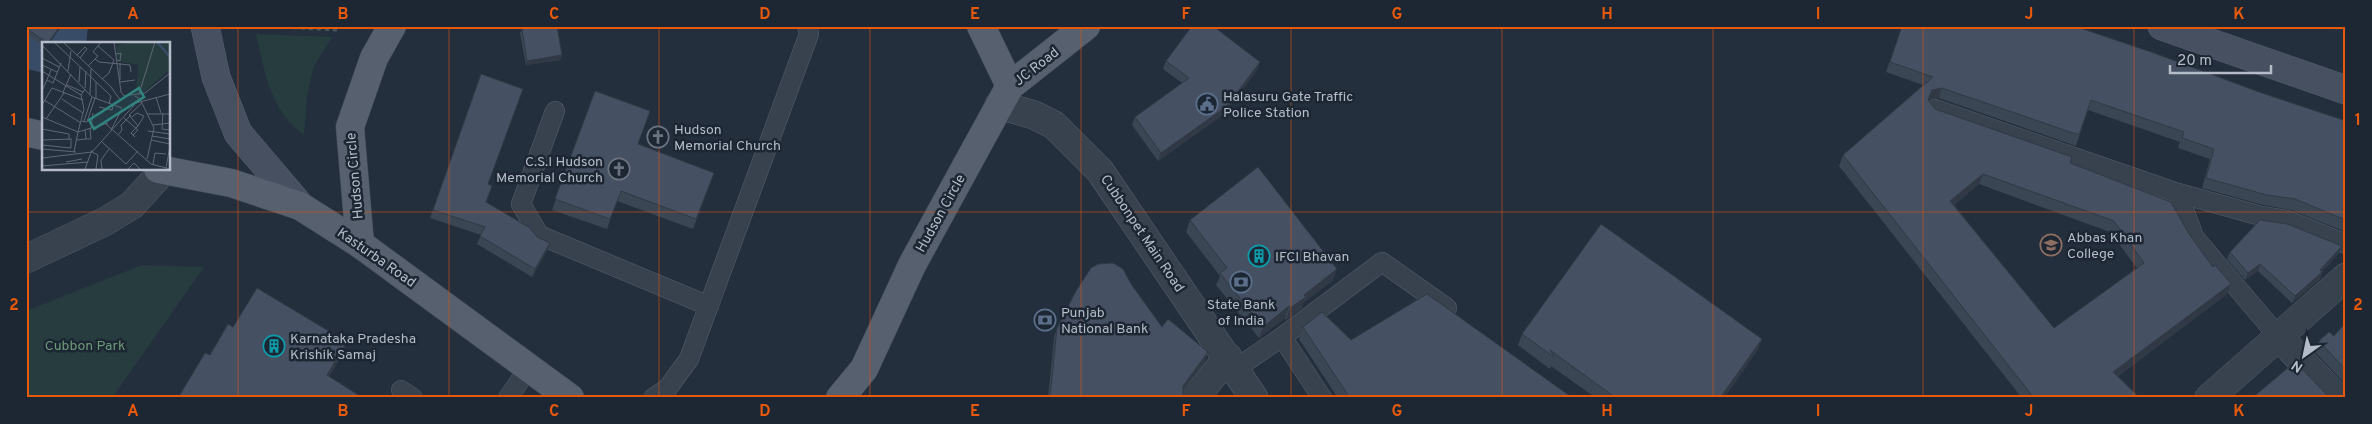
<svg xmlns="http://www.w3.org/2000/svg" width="2372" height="424" viewBox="0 0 2372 424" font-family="Overpass,sans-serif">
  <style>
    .green { fill: #263c3f }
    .water { fill: #394c67 }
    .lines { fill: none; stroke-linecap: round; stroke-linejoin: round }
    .service-casing { stroke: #565f6c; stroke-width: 20 }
    .minor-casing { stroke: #565f6c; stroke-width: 29 }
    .tertiary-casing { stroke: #565f6c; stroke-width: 29 }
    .secondary-casing { stroke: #565f6c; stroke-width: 29 }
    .primary-casing { stroke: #414a57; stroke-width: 29 }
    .path { stroke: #44595c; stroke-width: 3; stroke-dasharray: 4 4; stroke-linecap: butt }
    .service { stroke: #38414e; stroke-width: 19 }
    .minor { stroke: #38414e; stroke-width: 28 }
    .tertiary { stroke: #38414e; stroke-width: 28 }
    .secondary { stroke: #465061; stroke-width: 28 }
    .primary { stroke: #56606e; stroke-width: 28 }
    .wall { fill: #3b4654; fill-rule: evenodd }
    .shaded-wall { fill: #303945 }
    .building { fill: #455162; stroke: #303945; fill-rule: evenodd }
    .grid { fill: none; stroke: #e8590c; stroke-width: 1; stroke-opacity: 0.55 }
    .labels { text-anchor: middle; stroke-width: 5; stroke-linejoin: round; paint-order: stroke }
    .street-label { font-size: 14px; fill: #b4bcc9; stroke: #1d2633 }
    .poi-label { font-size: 14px; fill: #b4bcc9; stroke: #1d2633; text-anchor: start }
    .park-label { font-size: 14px; fill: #6b9a76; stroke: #1d2633 }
    .inset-river { fill: none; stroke: #394c67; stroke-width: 2.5 }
    .inset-road { fill: none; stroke: #5e6776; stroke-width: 1 }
    .view { fill: #308480; fill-opacity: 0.15; stroke: #308480; stroke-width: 2.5 }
    .inset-edge { fill: none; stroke: #b4bcc9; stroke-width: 2.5 }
    .neatline { fill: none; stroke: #e8590c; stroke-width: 2 }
    .grid-label { font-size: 16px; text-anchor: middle; font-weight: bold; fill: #e8590c }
  </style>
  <rect width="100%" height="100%" fill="#242f3e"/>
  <g class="green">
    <path d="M256 34 332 37 313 68 307 97 304 134C271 114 264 69 256 34Z"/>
    <polygon points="142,265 204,267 112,398 26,398 26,311"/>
  </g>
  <polygon class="water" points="26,26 88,26 86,44 44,44 44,73 26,69"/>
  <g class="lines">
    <g class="service-casing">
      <g id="service">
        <polyline points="1935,109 2178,193 2261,216 2287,220 2346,244"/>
        <polyline points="555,111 521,204 539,235 709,306"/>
        <polyline points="2178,193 2194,237 2278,336"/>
        <polyline points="1282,337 1322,398"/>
        <polyline points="1235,369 1282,337 1382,262 1447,308"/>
        <polyline points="401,390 413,398"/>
        <polyline points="508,398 529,367"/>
        <polyline points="653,398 667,389 689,359 809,34 807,26"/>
      </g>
    </g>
    <g class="minor-casing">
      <g id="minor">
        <polyline points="26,259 106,221 132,205 164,170"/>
        <polyline points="2278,336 2337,398"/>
        <polyline points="1195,398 1228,357"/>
        <polyline points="2209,398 2346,277"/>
      </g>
    </g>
    <g class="tertiary-casing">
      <polyline id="tertiary" points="999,105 1034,115 1054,125 1100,171 1254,398"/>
    </g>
    <g class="secondary-casing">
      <g id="secondary">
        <polyline points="205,26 216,77 238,133 300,206"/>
        <polyline points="2162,26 2346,90"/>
      </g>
    </g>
    <g class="primary-casing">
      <g id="primary">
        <polyline points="981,26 1010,86"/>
        <polyline points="26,132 44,136"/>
        <polyline points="158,169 231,183 300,206 360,244 570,398"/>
        <polyline points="360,244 350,127 374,58 392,26"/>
        <polyline points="840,398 864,369 912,265 1010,86 1086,26"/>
      </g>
    </g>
    <polyline class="path" points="261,26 338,30"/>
    <use href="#service" class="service"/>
    <use href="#minor" class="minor"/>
    <use href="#tertiary" class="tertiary"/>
    <use href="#secondary" class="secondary"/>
    <use href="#primary" class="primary"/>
  </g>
  <g class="wall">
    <path d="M1902 26 2259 92 2346 121V232L2291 210 2263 205 2202 188 2210 159 2178 148 2180 142 2088 110 2076 146 1939 98 1928 100 1935 109 2070 163 2189 234 2227 294 2118 376 2140 398H2022L1839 166 1843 155 1923 85 1886 72ZM1979 184 2110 232 2137 268 2054 328 1954 205Z"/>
    <polygon points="2327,26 2340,26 2337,30"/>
    <polygon points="61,27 49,44 44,44 44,46 26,34 27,29"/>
    <polygon points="522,29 562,55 560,60 526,65 520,33"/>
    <polygon points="1166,61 1257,70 1224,114 1158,161 1132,125 1135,117 1182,83 1163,69"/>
    <polygon points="481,74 488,184 486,202 547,251 532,277 477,244 481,235 430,218"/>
    <polygon points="595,91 638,144 714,173 693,229 617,201 607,229 552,210"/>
    <polygon points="1190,220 1333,280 1303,303 1302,308 1286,320 1285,318 1259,338 1216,285 1220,276 1186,232"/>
    <polygon points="2342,246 2339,253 2322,272 2320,279 2292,303 2258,271 2245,280 2227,259 2230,252"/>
    <polygon points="1131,284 1162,327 1208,352 1205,361 1183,390 1183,394 1186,398 1048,398 1054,337 1057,328"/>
    <polygon points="2346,322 2346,385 2315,352 2319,341 2334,336"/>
    <polygon points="1303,327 1570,396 1581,398 1338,398 1299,339"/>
    <polygon points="1522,334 1762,339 1757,351 1724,398 1596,398 1551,366 1550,369 1518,345"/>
  </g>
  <g class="shaded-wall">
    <polygon points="60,26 61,26 61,27 49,44 48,44"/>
    <polygon points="562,55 560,60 526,65 527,61"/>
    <polygon points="1260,62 1257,70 1224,114 1158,161 1161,153"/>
    <polygon points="1942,88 1939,98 1928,100 1932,90"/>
    <polygon points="1983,174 1979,184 1946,211 1950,201"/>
    <polygon points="550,243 547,251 532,277 535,269"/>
    <polygon points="2342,246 2339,253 2318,276 2322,272 2320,279 2292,303 2295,296"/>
    <polygon points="2260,264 2258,271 2245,280 2248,273"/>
    <polygon points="1337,269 1333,280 1303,303 1302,308 1286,320 1290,308 1304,295"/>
    <polygon points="2231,284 2227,294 2109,382 2113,372"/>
    <polygon points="1289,306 1285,318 1259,338 1263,327"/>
    <polygon points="1762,339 1757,351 1724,398 1720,398"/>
    <polygon points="347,342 343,354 323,387 327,375"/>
    <polygon points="1208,352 1205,361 1180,395 1183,386"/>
  </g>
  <g class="building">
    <polygon points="29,26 60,26 48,43 27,29"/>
    <polygon points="537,26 557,26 562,55 527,61 522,29"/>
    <polygon points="1192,26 1213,26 1260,62 1227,106 1161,153 1135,117 1189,78 1166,61"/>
    <path d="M1902 26H2074L2154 53 2259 92 2346 121V220L2295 199 2267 195 2206 178 2214 149 2182 138 2184 132 2091 100 2079 135 1942 88 1932 90 1928 100 1935 109 2072 157 2070 163 2171 202 2189 234 2213 267 2215 265 2231 284 2113 372 2140 398H2034L1843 155 1933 77 1890 62ZM1983 174 2114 221 2144 263 2054 328 1950 201Z"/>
    <polygon points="481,74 523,89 488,184 492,186 486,202 530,228 537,237 550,243 535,269 480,236 485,227 433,210"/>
    <polygon points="595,91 650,111 638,144 714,173 696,219 621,191 610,219 555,199"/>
    <polygon points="1258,167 1337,269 1304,295 1306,297 1290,308 1289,306 1263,327 1220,273 1227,268 1190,220"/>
    <polygon points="2260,220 2287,224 2342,246 2320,270 2322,272 2295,296 2260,264 2248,273 2230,252"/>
    <polygon points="1601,224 1762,339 1720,398 1616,398 1550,350 1554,357 1522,334"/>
    <polygon points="1113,263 1123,269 1131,284 1162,327 1168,319 1208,352 1183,386 1183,394 1186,398 1050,398 1057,328 1076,291 1091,268 1098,264"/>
    <polygon points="257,288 347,342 327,375 363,398 178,398 205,353 210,355 228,324 233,327"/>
    <polygon points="1427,294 1570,396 1580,397 1581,398 1350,398 1303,327 1322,312 1351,340"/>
    <polygon points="2346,322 2346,370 2319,341 2329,332 2334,336"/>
    <polygon points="2295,362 2330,398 2252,398"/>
  </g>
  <path class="grid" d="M238 26V398M449 26V398M659 26V398M870 26V398M1081 26V398M1291 26V398M1502 26V398M1713 26V398M1923 26V398M2134 26V398M26 212H2346"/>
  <defs>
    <g id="civic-ring" transform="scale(1.125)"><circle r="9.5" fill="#1d2633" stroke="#5c6f8a" stroke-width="1.5"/><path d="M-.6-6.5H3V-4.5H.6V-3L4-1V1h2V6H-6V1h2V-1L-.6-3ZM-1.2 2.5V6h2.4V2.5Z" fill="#5c6f8a"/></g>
    <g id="church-ring" transform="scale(1.125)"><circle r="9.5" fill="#1d2633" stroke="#6b7280" stroke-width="1.5"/><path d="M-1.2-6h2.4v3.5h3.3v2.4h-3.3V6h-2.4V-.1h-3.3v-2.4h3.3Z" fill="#6b7280"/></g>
    <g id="university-ring" transform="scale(1.125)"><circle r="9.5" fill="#1d2633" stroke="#8d6e63" stroke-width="1.5"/><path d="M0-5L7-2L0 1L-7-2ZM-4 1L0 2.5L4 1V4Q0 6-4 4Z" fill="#8d6e63"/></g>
    <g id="building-ring" transform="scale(1.125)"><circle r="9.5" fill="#1d2633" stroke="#0f9aa8" stroke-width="1.5"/><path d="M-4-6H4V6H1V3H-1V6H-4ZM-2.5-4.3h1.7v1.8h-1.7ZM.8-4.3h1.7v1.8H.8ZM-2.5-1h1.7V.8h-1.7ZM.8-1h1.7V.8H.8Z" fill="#0f9aa8"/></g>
    <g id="bank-ring" transform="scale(1.125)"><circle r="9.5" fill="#1d2633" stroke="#5c6f8a" stroke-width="1.5"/><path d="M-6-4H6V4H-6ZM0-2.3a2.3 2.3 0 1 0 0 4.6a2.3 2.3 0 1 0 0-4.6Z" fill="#5c6f8a"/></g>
  </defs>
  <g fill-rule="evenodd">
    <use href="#civic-ring" x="1207" y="104"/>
    <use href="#church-ring" x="658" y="137"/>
    <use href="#church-ring" x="619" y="169"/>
    <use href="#university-ring" x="2051" y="245"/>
    <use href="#building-ring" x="1259" y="256"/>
    <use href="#bank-ring" x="1241" y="282"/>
    <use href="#bank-ring" x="1045" y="320"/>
    <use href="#building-ring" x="274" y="346"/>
  </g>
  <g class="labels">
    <g class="street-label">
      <text transform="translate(1036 66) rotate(-38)" y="5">JC Road</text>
      <text transform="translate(354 176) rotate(-95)" y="5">Hudson Circle</text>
      <text transform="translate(940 213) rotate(-61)" y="5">Hudson Circle</text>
      <text transform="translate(1143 233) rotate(56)" y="5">Cubbonpet Main Road</text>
      <text transform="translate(377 257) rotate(35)" y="5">Kasturba Road</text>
    </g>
    <g class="poi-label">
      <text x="1223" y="101">Halasuru Gate Traffic<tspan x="1223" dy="16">Police Station</tspan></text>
      <text x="674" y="134">Hudson<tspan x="674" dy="16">Memorial Church</tspan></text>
      <text x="603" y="166" text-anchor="end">C.S.I Hudson<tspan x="603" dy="16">Memorial Church</tspan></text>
      <text x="2067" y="242">Abbas Khan<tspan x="2067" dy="16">College</tspan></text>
      <text x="1275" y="261">IFCI Bhavan</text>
      <text x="1241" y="309" text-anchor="middle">State Bank<tspan x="1241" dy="16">of India</tspan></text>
      <text x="1061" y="317">Punjab<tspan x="1061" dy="16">National Bank</tspan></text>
      <text x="290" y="343">Karnataka Pradesha<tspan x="290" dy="16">Krishik Samaj</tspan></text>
    </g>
    <g class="park-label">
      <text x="85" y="350">Cubbon Park</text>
    </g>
  </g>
  <g transform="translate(42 42)">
    <rect width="128" height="128" fill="#242f3e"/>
    <path d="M88 0H127V28L102 50 98 48 94 52 96 23 76 19 74 4Z" fill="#263c3f"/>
    <path class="inset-river" d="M115 0 128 15"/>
    <path class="inset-road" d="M12 0 69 54 67 62M21 0 69 45 79 59M72 0 79 50 82 54M0 3 50 55 80 66M56 4 72 18 67 31 60 37M74 12 79 11 78 19 75 18M35 13 43 5 45 7 38 16M0 16 17 25M53 17 57 20 88 23 89 30M0 23 15 30M46 24 56 14 51 10 59 0M0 29 39 53M26 29 29 9M5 38 11 41 19 21M78 38V21M37 40 38 25M78 40 93 38M25 43 41 50M10 46 41 58M43 46 44 29M1 47 9 28M21 50 29 32M48 52 49 27M97 52 113 0M82 54 103 51 128 31M93 54 98 57 112 86 105 117M114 55 119 71M20 57 41 71M54 57V40M2 58 39 81M0 63 10 46M57 65 70 68 71 64M121 71 120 87 128 88M105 72H128M0 75 36 90 42 67 39 53 43 47M90 75 95 71 102 74 96 84M82 76 96 88 91 93M4 77 22 51M39 79 45 80 53 56M42 79 50 55M64 82 109 122 128 127M111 83 128 81M49 86 51 71M0 87 27 92V98M69 88 80 67M106 89 128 92M77 92 80 88 79 83 89 73M110 94 128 97M93 95 89 91 96 84 87 73 100 61M44 97H49L48 86M0 98 30 97M34 98 44 97 43 88M109 98 128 102M60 100 84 122M0 103 29 106V98M0 107 34 110M32 110 36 90 66 81M50 110 56 113 54 127M0 116 50 110 94 61 128 52M24 120 40 117M84 122 96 109M111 122 113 111 124 112M0 124 46 120M124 126 128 104M43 127 50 108M60 127 59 118 67 107M86 127 92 121 98 127"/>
    <path class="view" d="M97 46 102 55 52 87 47 78Z"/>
    <rect width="128" height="128" class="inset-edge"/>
  </g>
  <rect width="2372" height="424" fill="none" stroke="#1d2633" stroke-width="55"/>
  <g transform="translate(2304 356) rotate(213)" stroke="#1d2633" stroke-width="4" paint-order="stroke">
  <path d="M0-4L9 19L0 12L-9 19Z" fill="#b4bcc9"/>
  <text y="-8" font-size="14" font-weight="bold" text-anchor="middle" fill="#b4bcc9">N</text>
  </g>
  <path d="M2170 65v8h101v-8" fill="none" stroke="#b4bcc9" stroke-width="2.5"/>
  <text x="2177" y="65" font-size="15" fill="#b4bcc9" stroke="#1d2633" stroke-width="4" paint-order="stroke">20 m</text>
  <rect x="28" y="28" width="2316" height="368" class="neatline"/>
  <g class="grid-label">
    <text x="133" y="19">A</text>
    <text x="343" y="19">B</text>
    <text x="554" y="19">C</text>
    <text x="765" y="19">D</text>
    <text x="975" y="19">E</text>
    <text x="1186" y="19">F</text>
    <text x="1397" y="19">G</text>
    <text x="1607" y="19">H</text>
    <text x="1818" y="19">I</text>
    <text x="2029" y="19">J</text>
    <text x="2239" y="19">K</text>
    <text x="14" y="125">1</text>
    <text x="2358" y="125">1</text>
    <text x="14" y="310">2</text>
    <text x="2358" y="310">2</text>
    <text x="133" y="416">A</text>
    <text x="343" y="416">B</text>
    <text x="554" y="416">C</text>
    <text x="765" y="416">D</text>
    <text x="975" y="416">E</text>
    <text x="1186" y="416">F</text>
    <text x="1397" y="416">G</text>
    <text x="1607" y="416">H</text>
    <text x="1818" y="416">I</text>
    <text x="2029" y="416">J</text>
    <text x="2239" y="416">K</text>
  </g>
</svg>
